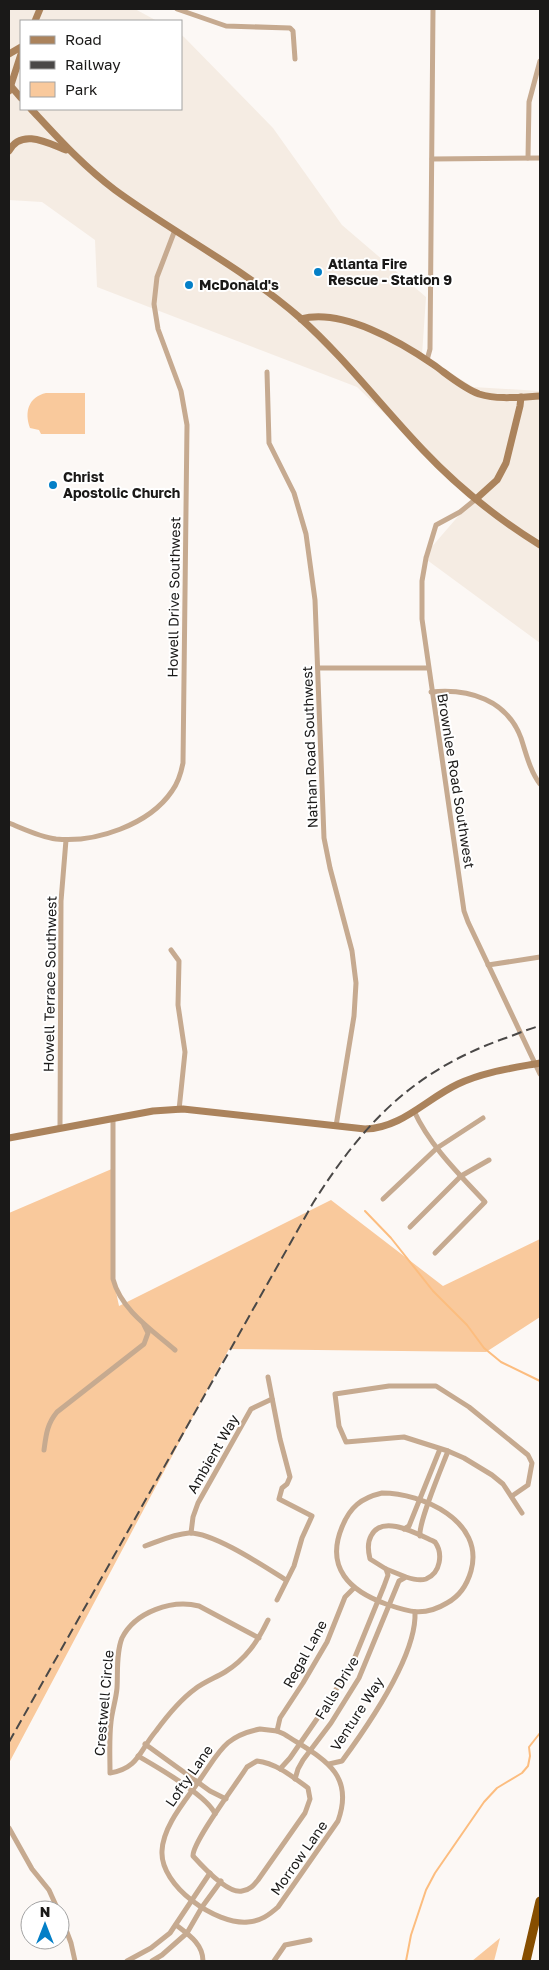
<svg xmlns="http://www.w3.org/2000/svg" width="549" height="1970" viewBox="0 0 549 1970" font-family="'Golos Text',sans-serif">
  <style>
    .built { fill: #f5ece3 }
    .green { fill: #f9c99c }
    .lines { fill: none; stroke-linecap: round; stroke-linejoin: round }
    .stream { stroke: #fcbd7f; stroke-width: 2 }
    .street { stroke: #c6aa90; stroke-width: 5 }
    .secondary { stroke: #ab835c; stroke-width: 7 }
    .highway { stroke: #864e00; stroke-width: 9 }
    .rail { stroke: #4a4847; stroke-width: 2; stroke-dasharray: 10 5; stroke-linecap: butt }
    .poi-dot { fill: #037fc7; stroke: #fff; stroke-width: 2 }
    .labels { text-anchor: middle; stroke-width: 4; stroke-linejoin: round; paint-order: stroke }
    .poi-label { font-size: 14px; font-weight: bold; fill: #1a1918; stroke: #fff; text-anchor: start }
    .street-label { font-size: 14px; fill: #1a1918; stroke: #fff }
  </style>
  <rect width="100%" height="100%" fill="#fcf8f5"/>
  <polygon class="built" points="9,9 135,9 157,21 21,21 21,109 181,109 181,35 184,37 273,128 342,225 426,297 422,355 473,387 540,391 540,643 423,557 473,499 357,387 97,287 95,240 42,202 9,200"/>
  <g class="green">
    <path d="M46 393H85V434H41L39 430 30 428C24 411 29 397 46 393Z"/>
    <polygon points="114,1168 115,1287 119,1306 331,1200 443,1286 540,1239 540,1317 486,1352 229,1349 9,1763 9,1213"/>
    <polygon points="500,1938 494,1961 472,1961"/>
  </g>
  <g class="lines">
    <g class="stream">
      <polyline points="365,1211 391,1238 433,1291 467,1325 484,1348 501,1362 540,1381"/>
      <polyline points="406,1961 411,1935 426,1890 435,1873 484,1802 497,1788 522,1773 528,1766 530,1756 529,1747 540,1733"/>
    </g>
    <g class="street">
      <polyline points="177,9 226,26 290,28 293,31 295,59"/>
      <polyline points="528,158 529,102 540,61"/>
      <polyline points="432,159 540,158"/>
      <polyline points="427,360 430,349 433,9"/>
      <polyline points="267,372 269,443 294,493 306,534 315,600 324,838 330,868 352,951 356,983 354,1016 336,1126"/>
      <polyline points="476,499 460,512 436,525 426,558 422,581 422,619 464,911 468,922 540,1074"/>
      <polyline points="318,668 428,668"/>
      <path d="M431 692C469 688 507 700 521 738 526 753 530 771 540 784"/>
      <path d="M9 823C24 829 40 837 56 839 95 843 149 825 172 791 178 783 181 773 183 763L187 425 181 391 158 329 154 304 157 277 175 230"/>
      <polyline points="171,950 179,961 178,1005 185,1052 179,1110"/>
      <polyline points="488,965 540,957"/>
      <path d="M414 1111C430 1146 459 1174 485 1202L435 1253"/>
      <path d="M113 1119V1279C121 1310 152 1330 175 1350"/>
      <polyline points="60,1128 61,901 66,840"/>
      <polyline points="383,1199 437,1148 483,1118"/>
      <polyline points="410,1227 461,1176 489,1160"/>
      <polyline points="268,1377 280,1439 290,1477 287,1484 282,1488 279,1499 312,1516 302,1538 294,1566 277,1600"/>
      <path d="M44 1450C46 1435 47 1424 57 1412L144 1344 148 1333 144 1325"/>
      <path d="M382 1493C422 1493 485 1521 471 1571 467 1585 460 1596 447 1603 424 1617 409 1612 386 1604 350 1591 325 1568 342 1527 350 1507 361 1498 382 1493Z"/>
      <polyline points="512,1496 528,1485 532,1463 528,1455 469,1407 436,1386 389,1386 335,1394 339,1426 346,1442 404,1437 448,1451 464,1458 492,1475 503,1484 522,1513"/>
      <polyline points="404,1529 409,1526 440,1449"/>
      <polyline points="191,1533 193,1517 198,1503 251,1409 272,1399"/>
      <path d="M420 1536C418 1523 442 1467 448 1451"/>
      <path d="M145 1546C159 1541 174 1534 189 1533 213 1532 265 1567 286 1580"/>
      <path d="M259 1638 199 1606C172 1599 135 1612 122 1638 116 1653 118 1672 117 1688 116 1700 112 1711 111 1722 109 1739 110 1756 110 1773 139 1768 139 1751 156 1731 167 1716 180 1700 195 1689 204 1682 215 1678 225 1672 246 1659 258 1641 268 1620"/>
      <path d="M260 1729 277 1731 284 1734C319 1757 356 1771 338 1821L278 1907C269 1915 261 1921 248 1922 216 1925 160 1886 162 1851 163 1825 187 1799 201 1778 220 1751 225 1736 260 1729Z"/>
      <polyline points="277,1731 280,1718 303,1683 327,1642 345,1597 354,1588"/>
      <polyline points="145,1744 210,1791 226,1799"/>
      <path d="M138 1756C157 1767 208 1796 215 1814"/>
      <path d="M257 1761C276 1763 293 1777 308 1788L310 1799 305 1813 258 1880C254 1885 250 1890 242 1891 228 1894 202 1866 193 1856 192 1842 237 1783 247 1767Z"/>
      <path d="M329 1764 342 1761C367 1727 417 1655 415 1612"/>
      <polyline points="280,1769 290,1758 321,1713 344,1677 355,1657 384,1586 388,1575 386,1569"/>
      <path d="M295 1779 298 1769 303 1760 331 1723 359 1678 399 1581 406 1577C412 1579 420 1581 426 1579 441 1573 443 1553 435 1542 419 1535 382 1513 371 1536 367 1543 368 1551 370 1559L386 1569 406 1577"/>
      <polyline points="9,1828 32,1869 49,1890 58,1910"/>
      <polyline points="60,1914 71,1943 75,1961"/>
      <path d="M176 1925C189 1935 203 1944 203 1961"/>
      <polyline points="127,1961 151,1948 170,1933 210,1873"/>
      <polyline points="152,1961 162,1955 187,1933 202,1907 221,1881"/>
      <polyline points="274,1961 285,1945 310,1940"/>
    </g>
    <g class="secondary">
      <polyline points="35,21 40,9"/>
      <polyline points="9,54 21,47"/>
      <polyline points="9,84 21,98"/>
      <polyline points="9,91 21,54"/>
      <path d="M31 109C58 138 83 166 115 190 175 234 243 268 299 317 344 357 381 406 423 450 457 486 498 519 540 545"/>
      <path d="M9 151C21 128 48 143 66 150"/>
      <path d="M301 319C342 308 401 342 434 365 448 375 463 388 479 394 499 400 520 397 540 396"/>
      <polyline points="476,499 497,480 506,463 520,406 521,397"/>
      <path d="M9 1138 153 1111 183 1109 365 1129C402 1128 426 1099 458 1084 483 1072 513 1068 540 1063"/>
    </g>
    <polyline class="highway" points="526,1961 540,1901"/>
    <path class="rail" d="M9 1742 313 1203C363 1124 411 1073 500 1040 513 1036 527 1029 540 1026"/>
  </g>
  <g class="poi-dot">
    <circle cx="318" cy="272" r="5"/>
    <circle cx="189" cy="285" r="5"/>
    <circle cx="53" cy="485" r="5"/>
  </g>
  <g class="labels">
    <g class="poi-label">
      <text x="328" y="269">Atlanta Fire<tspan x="328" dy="16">Rescue - Station 9</tspan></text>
      <text x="199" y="290">McDonald's</text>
      <text x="63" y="482">Christ<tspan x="63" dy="16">Apostolic Church</tspan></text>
    </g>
    <g class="street-label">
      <text transform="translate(174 597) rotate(-89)" y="5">Howell Drive Southwest</text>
      <text transform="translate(310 747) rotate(-92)" y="5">Nathan Road Southwest</text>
      <text transform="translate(456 781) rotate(81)" y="5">Brownlee Road Southwest</text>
      <text transform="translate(50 984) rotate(-89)" y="5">Howell Terrace Southwest</text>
      <text transform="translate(213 1454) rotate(-60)" y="5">Ambient Way</text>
      <text transform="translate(305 1654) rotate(-61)" y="5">Regal Lane</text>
      <text transform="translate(337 1688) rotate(-59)" y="5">Falls Drive</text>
      <text transform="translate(104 1703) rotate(-85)" y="5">Crestwell Circle</text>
      <text transform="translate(357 1714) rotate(-57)" y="5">Venture Way</text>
      <text transform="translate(189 1776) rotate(-55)" y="5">Lofty Lane</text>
      <text transform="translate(299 1858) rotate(-55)" y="5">Morrow Lane</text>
    </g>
  </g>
  <rect width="549" height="1970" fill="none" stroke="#1a1918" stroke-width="20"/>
  <rect x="20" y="20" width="162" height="90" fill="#ffffff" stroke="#a3a3a3"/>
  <rect x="30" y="36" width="25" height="8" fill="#ab835c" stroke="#a3a3a3"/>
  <text x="65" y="45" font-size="15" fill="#1a1918">Road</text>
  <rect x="30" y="61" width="25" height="8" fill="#4a4847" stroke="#a3a3a3"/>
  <text x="65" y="70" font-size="15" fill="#1a1918">Railway</text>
  <rect x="30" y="82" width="25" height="15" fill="#f9c99c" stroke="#a3a3a3"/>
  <text x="65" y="95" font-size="15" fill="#1a1918">Park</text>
  <g transform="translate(45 1925)"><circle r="24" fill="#ffffff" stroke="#a3a3a3"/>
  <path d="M0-4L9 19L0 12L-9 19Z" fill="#037fc7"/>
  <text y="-8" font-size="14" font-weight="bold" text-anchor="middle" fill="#1a1918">N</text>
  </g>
</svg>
